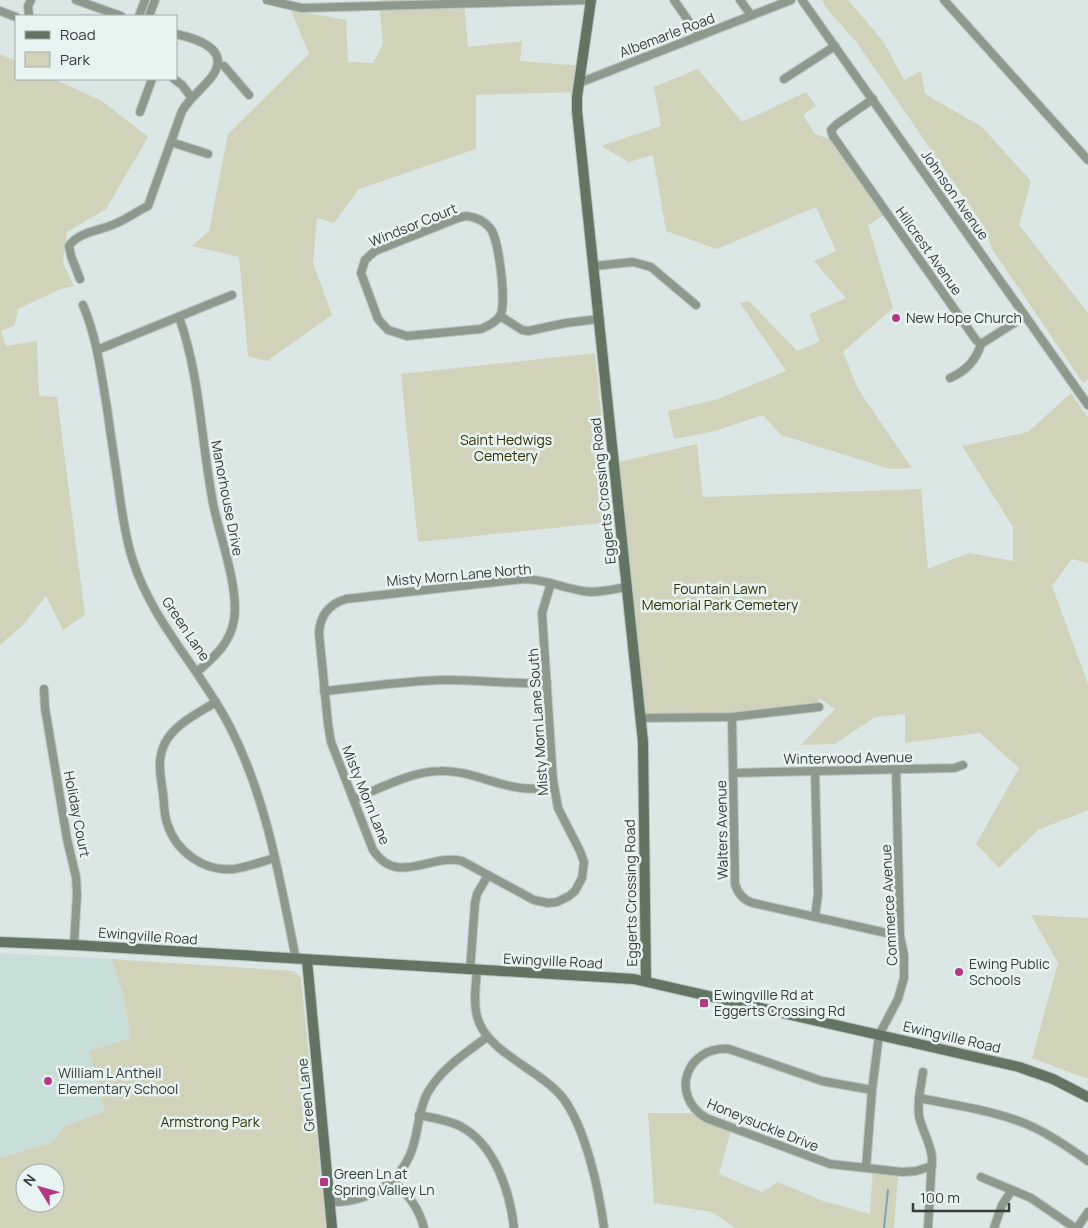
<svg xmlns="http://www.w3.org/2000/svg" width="1088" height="1228" viewBox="0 0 1088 1228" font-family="Manrope,sans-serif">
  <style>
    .built { fill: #c9ded8 }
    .green { fill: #d1d2ba; fill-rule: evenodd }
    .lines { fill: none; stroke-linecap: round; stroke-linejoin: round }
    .stream { stroke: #7f9eba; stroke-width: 2 }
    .street-casing { stroke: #bac5c2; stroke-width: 10 }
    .secondary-casing { stroke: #bac5c2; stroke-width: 12 }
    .street { stroke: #8d998c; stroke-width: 8 }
    .secondary { stroke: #637562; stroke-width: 10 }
    .poi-dot { fill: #b63785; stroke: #e8f4f1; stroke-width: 2 }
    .labels { text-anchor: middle; stroke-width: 5; stroke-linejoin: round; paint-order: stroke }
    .street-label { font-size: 14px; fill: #363b3a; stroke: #e8f4f1 }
    .poi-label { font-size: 14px; fill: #363b3a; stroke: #e8f4f1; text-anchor: start }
    .park-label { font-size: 14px; fill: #313100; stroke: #e8f4f1 }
  </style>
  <rect width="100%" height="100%" fill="#dbe7e4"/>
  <polygon class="built" points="0,953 111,959 125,1001 130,1038 89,1051 105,1111 65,1126 53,1142 0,1158"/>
  <g class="green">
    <polygon points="379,0 421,0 421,5 464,2 468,47 522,41 520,61 584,66 581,92 476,95 476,149 359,189 334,223 317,218 313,263 332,315 267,361 248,356 239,257 192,246 209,231 228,134 309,54 291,10 346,20 348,62 373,63 383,44"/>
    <polygon points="822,0 848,0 883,41 904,80 921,71 925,94 982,127 1031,181 1019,225 1088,313 1088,380 1083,383 992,249 984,226 857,43 827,9"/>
    <polygon points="0,54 16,61 16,79 54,79 102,101 148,137 106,209 67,232 63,263 74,286 61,289 18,309 15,325 1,331 6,346 37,341 39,396 57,397 85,615 63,630 46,596 23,625 0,645"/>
    <polygon points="698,69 742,122 806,92 816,106 803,115 815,134 841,143 888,213 868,225 893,308 843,352 858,389 912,468 890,469 781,435 763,415 715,431 674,439 668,411 718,399 786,371 740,303 749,301 797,351 820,341 809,314 846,298 814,261 836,251 816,207 717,249 666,231 653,155 629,162 601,146 661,126 654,87"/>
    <polygon points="595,353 612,522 418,542 401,374"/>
    <polygon points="1071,393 1088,418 1088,563 1072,559 1052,586 1088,684 1088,810 1038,830 999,868 976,844 1019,768 980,733 905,743 905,714 875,717 835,744 801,745 835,709 819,698 819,707 732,717 641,718 614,463 697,444 703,497 921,489 928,569 969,553 1013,561 1013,527 962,446 1028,432"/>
    <polygon points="1031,915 1088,918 1088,1079 1032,1058 1058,963"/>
    <path d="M111 959 294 971 301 978 326 1228H0V1158L53 1142 65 1126 105 1111 89 1051 130 1038 125 1001ZM25 1173H55V1203H25Z"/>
    <polygon points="648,1113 698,1113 731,1130 719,1174 762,1192 778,1182 823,1201 870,1214 873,1169 898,1172 894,1228 735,1228 712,1212 654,1203"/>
  </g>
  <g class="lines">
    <polyline class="stream" points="884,1228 888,1190"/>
    <g class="street-casing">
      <g id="street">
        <polyline points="76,0 121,16"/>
        <polyline points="267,0 302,8 591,0"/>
        <polyline points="674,0 699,36"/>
        <polyline points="740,0 751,15"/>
        <polyline points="802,0 1088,405"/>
        <polyline points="944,0 1088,160"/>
        <polyline points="0,11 16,17"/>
        <polyline points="29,16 28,6 31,0"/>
        <polyline points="139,16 145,0"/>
        <polyline points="149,16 155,0"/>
        <polyline points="224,66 249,95"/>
        <polyline points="174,79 182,85 191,97"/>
        <polyline points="784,79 835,46"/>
        <polyline points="579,83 791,0"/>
        <polyline points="873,99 837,124 831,130 833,136 976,340 981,344"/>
        <polyline points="140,112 152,79"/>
        <polyline points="171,142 208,154"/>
        <path d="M466 216C475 217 484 220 490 228 499 238 507 305 500 316 496 322 488 326 481 329L407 336 388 330 378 319 361 273 365 260 375 251 458 218Z"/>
        <polyline points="594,266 633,262 651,267 696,305"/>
        <path d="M80 279 71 256 69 246C79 231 101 231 117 223 128 218 138 211 148 206L182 111C191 96 204 88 213 75 231 48 194 38 176 34"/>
        <path d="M83 305C97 338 101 373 107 408 111 438 116 468 120 498 123 519 126 540 133 561 153 623 201 670 230 727 267 799 280 881 296 959"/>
        <polyline points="500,316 522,330 528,331 566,323 599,319"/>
        <path d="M179 317C201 378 201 445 214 508 221 540 239 588 234 620 230 644 214 657 197 672"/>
        <polyline points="981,344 1025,316"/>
        <polyline points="97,350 232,295"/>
        <path d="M950 378C966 371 976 361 981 344"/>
        <path d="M551 583 542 613 553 780 558 808 580 851 584 862 582 878 575 891 569 896 557 902 548 903 534 900 462 861C429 853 398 887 373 850L331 742 328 724 319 633C320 616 329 604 346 599L524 579C545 579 563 588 583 591 597 594 613 589 627 587"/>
        <polyline points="44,689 45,708 67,839 76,877 77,894 74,945"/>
        <path d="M324 691C364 687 404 681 443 680 478 679 512 685 547 683"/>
        <path d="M216 702C200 712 179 722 168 738 156 755 160 774 163 793 164 803 164 814 167 823 176 852 204 872 234 869 248 867 261 862 274 858"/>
        <path d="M732 717 735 884C738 894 743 900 753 903L900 936"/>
        <polyline points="641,718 732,717 819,707"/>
        <polyline points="815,771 818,894 815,917"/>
        <polyline points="733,773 954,768 963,765"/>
        <path d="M353 799C379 789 412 771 440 771 466 770 491 783 515 787 528 790 541 789 554 788"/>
        <polyline points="470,970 475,903 477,894 488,875"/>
        <path d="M477 970C476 985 473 1001 477 1016 485 1052 540 1069 563 1098 586 1129 599 1190 604 1228"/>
        <path d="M923 1072C921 1086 917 1102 919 1116 922 1131 931 1143 932 1158L928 1228"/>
        <path d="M872 1090 822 1081 729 1049C686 1046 669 1095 706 1118L830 1164 902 1172 916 1171 932 1166"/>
        <path d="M919 1098C958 1106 1000 1111 1035 1128 1054 1137 1071 1149 1088 1161"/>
        <path d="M419 1115C433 1118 448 1120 460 1126 495 1144 510 1192 514 1228"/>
        <polyline points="866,1168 872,1090 879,1035 898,999 904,978 904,955 900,936 896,769"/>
        <polyline points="981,1177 1031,1198 1075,1228"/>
        <path d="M392 1180C408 1194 419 1208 424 1228"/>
        <path d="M330 1202C368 1203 404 1182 414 1143 419 1125 419 1108 428 1092 442 1068 466 1053 487 1037"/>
        <polyline points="994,1228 1002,1205 1012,1190"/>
        <polyline points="1077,1228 1088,1212"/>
      </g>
    </g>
    <g class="secondary-casing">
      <g id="secondary">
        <polyline points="591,0 577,97 577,111 643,742 646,981"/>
        <polyline points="0,942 74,945 634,979 1019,1067 1053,1079 1088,1097"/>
        <polyline points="307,960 332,1228"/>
      </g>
    </g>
    <use href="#street" class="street"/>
    <use href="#secondary" class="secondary"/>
  </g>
  <g class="poi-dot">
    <circle cx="896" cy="318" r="5"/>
    <circle cx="959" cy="972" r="5"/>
    <rect x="699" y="998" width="10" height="10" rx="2.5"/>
    <circle cx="48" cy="1081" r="5"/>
    <rect x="319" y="1177" width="10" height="10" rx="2.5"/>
  </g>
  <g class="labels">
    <g class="street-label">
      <text transform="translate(667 35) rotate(-21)" y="5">Albemarle Road</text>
      <text transform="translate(955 195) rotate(55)" y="5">Johnson Avenue</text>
      <text transform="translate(413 225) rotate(-22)" y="5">Windsor Court</text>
      <text transform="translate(929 251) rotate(55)" y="5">Hillcrest Avenue</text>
      <text transform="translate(603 491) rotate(-96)" y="5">Eggerts Crossing Road</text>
      <text transform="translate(227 498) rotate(79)" y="5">Manorhouse Drive</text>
      <text transform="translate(459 575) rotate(-5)" y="5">Misty Morn Lane North</text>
      <text transform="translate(186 629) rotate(56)" y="5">Green Lane</text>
      <text transform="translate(538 722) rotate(-94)" y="5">Misty Morn Lane South</text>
      <text transform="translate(848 758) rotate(-1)" y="5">Winterwood Avenue</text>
      <text transform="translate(366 795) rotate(68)" y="5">Misty Morn Lane</text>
      <text transform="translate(77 814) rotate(79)" y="5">Holiday Court</text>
      <text transform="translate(722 830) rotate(-91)" y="5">Walters Avenue</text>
      <text transform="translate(631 893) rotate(-91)" y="5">Eggerts Crossing Road</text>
      <text transform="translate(889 905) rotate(-93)" y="5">Commerce Avenue</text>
      <text transform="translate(148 936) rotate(4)" y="5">Ewingville Road</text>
      <text transform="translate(553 961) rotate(3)" y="5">Ewingville Road</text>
      <text transform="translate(952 1037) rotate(13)" y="5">Ewingville Road</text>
      <text transform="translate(306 1095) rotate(-96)" y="5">Green Lane</text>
      <text transform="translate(763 1125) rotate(22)" y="5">Honeysuckle Drive</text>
    </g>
    <g class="poi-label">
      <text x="906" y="323">New Hope Church</text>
      <text x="969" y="969">Ewing Public<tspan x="969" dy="16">Schools</tspan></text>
      <text x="714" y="1000">Ewingville Rd at<tspan x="714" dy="16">Eggerts Crossing Rd</tspan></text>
      <text x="58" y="1078">William L Antheil<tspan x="58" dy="16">Elementary School</tspan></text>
      <text x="334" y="1179">Green Ln at<tspan x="334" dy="16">Spring Valley Ln</tspan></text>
    </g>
    <g class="park-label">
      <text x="506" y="445">Saint Hedwigs<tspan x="506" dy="16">Cemetery</tspan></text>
      <text x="720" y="594">Fountain Lawn<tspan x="720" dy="16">Memorial Park Cemetery</tspan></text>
      <text x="210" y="1127">Armstrong Park</text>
    </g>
  </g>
  <rect x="15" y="15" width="162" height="65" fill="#e8f4f1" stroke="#a1aaa8"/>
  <rect x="25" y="31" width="25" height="8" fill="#637562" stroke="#a1aaa8"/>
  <text x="60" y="40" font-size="15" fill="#363b3a">Road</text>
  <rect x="25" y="52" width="25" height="15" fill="#d1d2ba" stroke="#a1aaa8"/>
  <text x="60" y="65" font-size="15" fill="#363b3a">Park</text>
  <g transform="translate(40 1188) rotate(307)"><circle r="24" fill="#e8f4f1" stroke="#a1aaa8"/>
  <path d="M0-4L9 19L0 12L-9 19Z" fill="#b63785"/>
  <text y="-8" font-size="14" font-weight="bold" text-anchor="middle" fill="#363b3a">N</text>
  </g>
  <path d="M913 1203v8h96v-8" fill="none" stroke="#363b3a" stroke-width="2.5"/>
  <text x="920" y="1203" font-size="15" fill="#363b3a" stroke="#e8f4f1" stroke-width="4" paint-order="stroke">100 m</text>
</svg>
